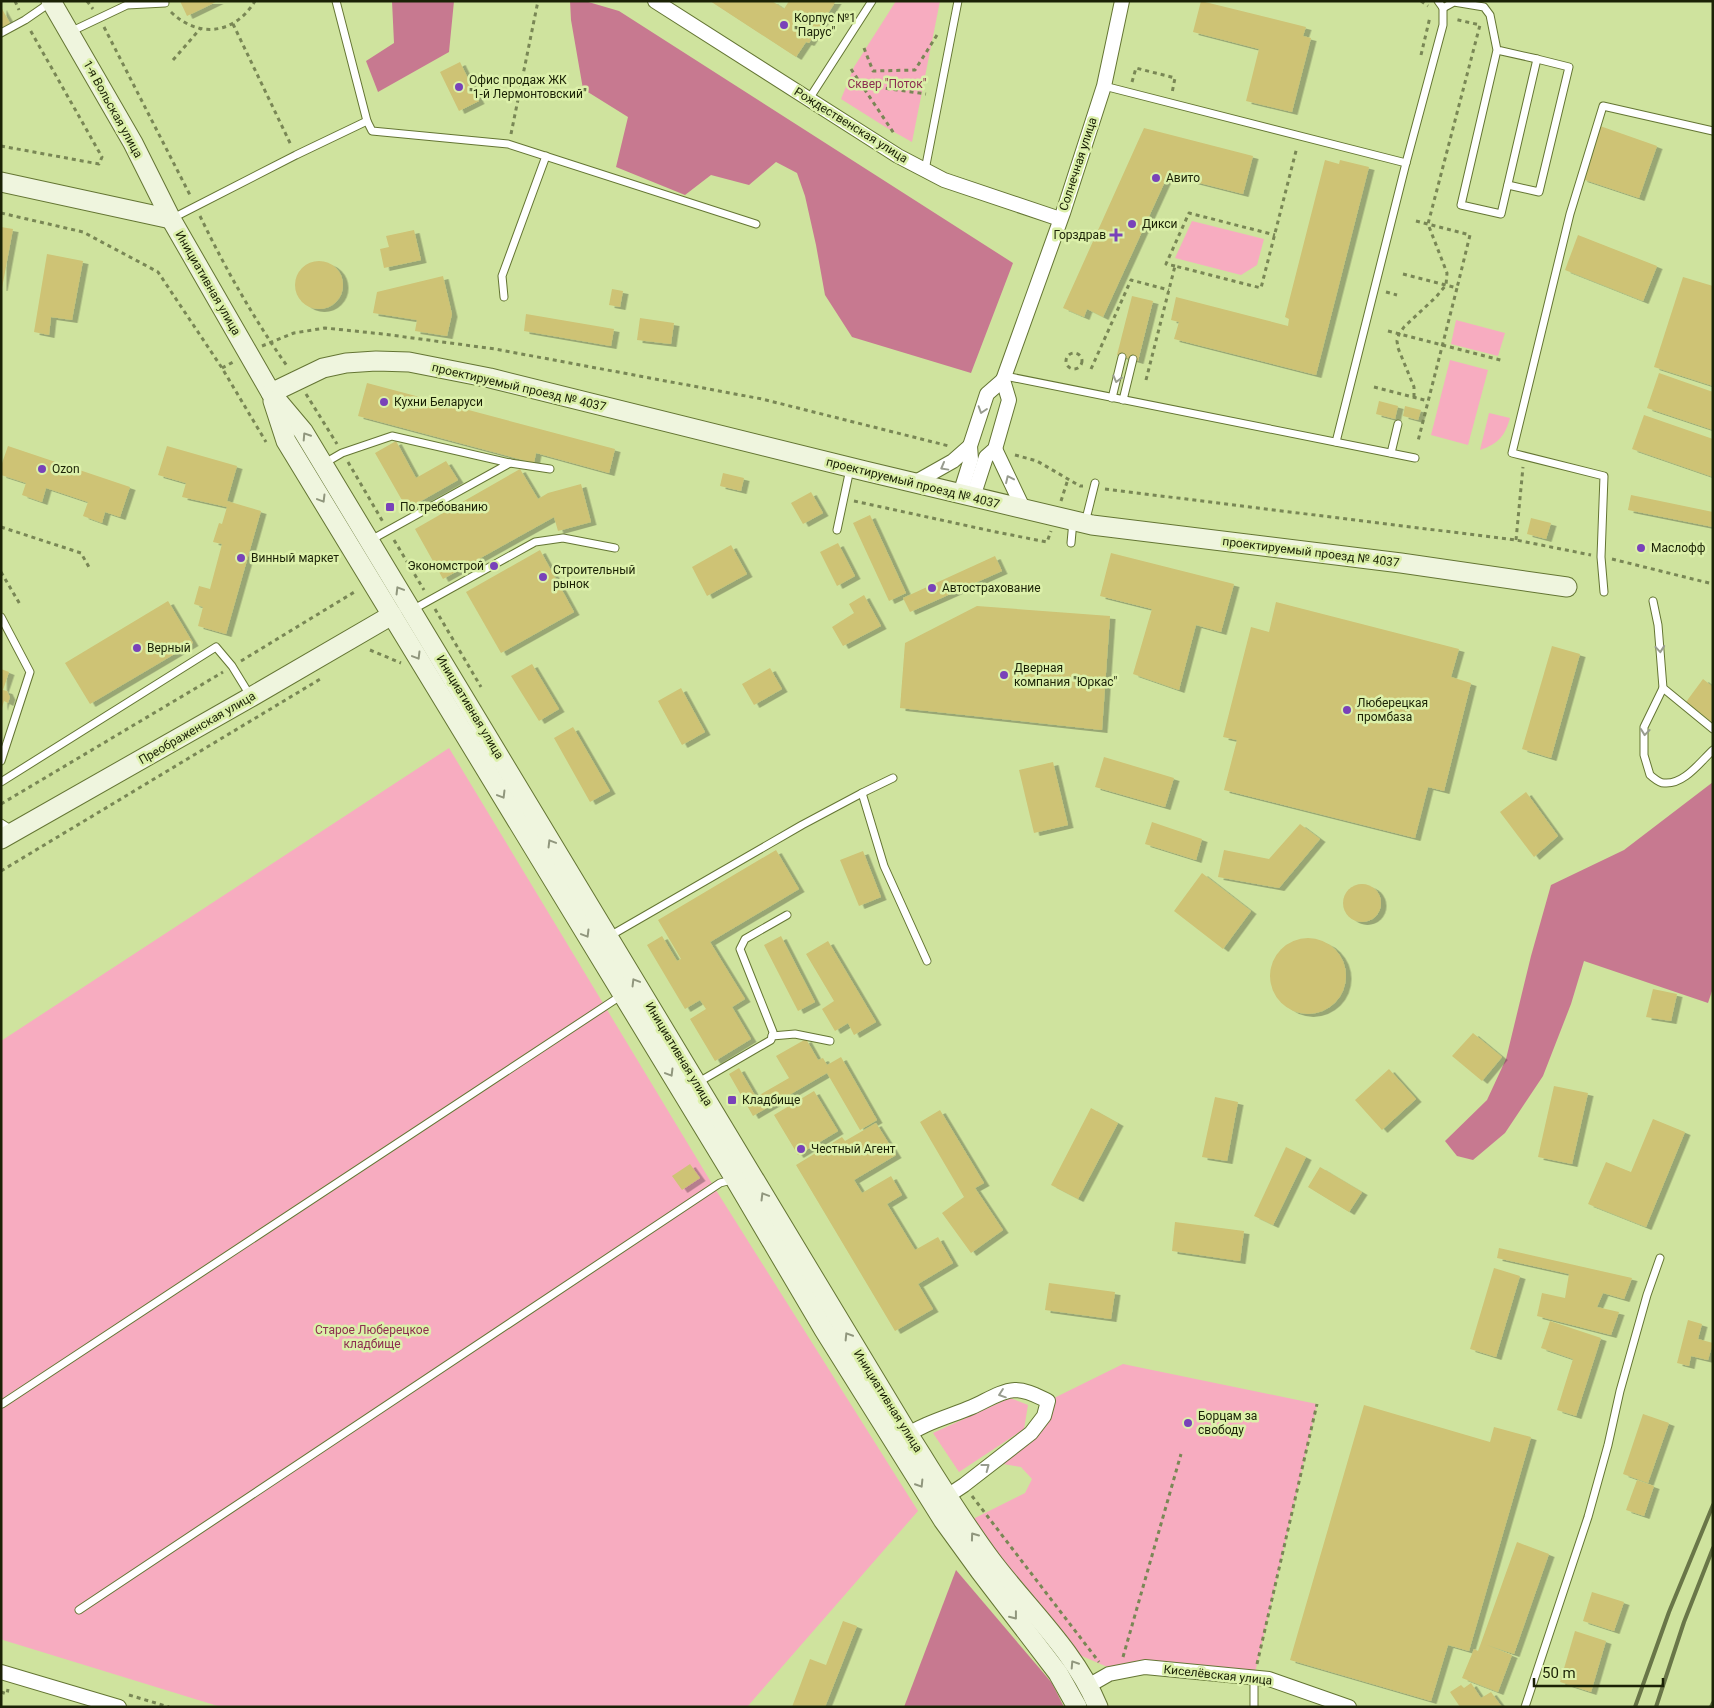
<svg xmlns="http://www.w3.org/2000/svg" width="1714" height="1708" viewBox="0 0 1714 1708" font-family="Roboto,sans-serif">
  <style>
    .green { fill: #f7acc0 }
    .forest { fill: #c77990 }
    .building { fill: #cec375; filter: url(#shadow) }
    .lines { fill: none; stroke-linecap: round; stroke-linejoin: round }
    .lane-casing { stroke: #647533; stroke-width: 9 }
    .street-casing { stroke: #647533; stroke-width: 16 }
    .secondary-casing { stroke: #647533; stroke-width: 21 }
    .path { stroke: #798755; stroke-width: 3; stroke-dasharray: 4 4; stroke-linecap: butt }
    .lane { stroke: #fff; stroke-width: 7 }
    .street { stroke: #fff; stroke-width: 14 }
    .secondary { stroke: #eff5de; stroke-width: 19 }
    .rail { stroke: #697648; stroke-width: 4 }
    .oneway { stroke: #989c8f }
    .oneway2 { stroke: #90967d }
    .poi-dot { fill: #7942b9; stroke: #dcf0aa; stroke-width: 2 }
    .labels { text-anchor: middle; stroke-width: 5; stroke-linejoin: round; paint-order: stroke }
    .poi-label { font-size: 12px; fill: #1b2206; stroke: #dcf0aa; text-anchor: start }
    .park-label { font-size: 12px; fill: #8c2e50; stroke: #dcf0aa }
    .street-label { font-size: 12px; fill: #1b2206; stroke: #dcf0aa }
  </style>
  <defs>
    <filter id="shadow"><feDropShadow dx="5.5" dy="3" stdDeviation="0" flood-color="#0004"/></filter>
  </defs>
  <rect width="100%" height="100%" fill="#cfe39e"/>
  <g class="green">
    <polygon points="896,1 940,1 912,142 887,128 841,99 854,67"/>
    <polygon points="1192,221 1264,239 1257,265 1241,275 1175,258"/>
    <polygon points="1456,320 1505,333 1498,356 1451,344"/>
    <polygon points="1450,360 1488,370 1468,445 1431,435"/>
    <path d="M1489 413 1510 418C1505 436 1498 444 1480 450Z"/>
    <polygon points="449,748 714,1187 918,1511 747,1707 221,1707 3,1640 1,1637 1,1041"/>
    <polygon points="1123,1364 1317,1404 1254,1677 1119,1672 1075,1653 971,1520 1025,1493 1032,1479 1021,1467 1003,1464 1003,1455 1031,1433 1048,1401"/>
    <polygon points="1010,1398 1028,1405 1024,1429 959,1472 933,1433"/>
  </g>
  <g class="forest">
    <polygon points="392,1 454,1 449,52 378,92 366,61 394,43"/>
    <polygon points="570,1 585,1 619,11 1013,263 971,373 852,337 825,295 816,245 805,196 797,173 776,162 749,185 711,175 685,195 616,167 628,117 583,89 571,20"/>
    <polygon points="1713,782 1713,988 1708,1003 1584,961 1571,1004 1543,1076 1505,1133 1473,1160 1457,1156 1445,1141 1487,1100 1506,1059 1531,956 1551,885 1624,850"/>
    <polygon points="956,1570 1052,1683 1064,1707 904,1707"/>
  </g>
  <g class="building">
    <polygon points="180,1 218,1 187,16"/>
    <polygon points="710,1 772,1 784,9 789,1 836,1 809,43 806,42 796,57"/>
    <polygon points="1201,1 1306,27 1303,36 1311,38 1292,112 1246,101 1259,49 1193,32"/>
    <polygon points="1,7 11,25 1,31"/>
    <polygon points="460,62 479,101 459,111 440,72"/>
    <polygon points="1600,126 1657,146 1639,198 1582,179"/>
    <polygon points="1144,128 1253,156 1243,194 1168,175 1103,317 1087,309 1084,317 1063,308"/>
    <polygon points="1325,160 1339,164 1340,160 1369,167 1316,375 1174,339 1179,322 1171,320 1176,297 1288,326 1289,319 1285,317"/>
    <polygon points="1,227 13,229 2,288 1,288"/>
    <polygon points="414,230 421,260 384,268 380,249 389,247 386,236"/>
    <polygon points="1578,235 1657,266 1643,301 1565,270"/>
    <polygon points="47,254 83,261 72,320 51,317 49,335 34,332"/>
    <circle cx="319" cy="285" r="24"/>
    <polygon points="443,276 452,314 447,336 415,331 417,320 373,313 377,292"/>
    <polygon points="1683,277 1713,286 1713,386 1654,367"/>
    <polygon points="612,289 623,291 620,307 609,305"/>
    <polygon points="1132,296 1153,301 1138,361 1117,355"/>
    <polygon points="526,314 614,329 611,346 524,331"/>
    <polygon points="640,318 674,323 671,344 637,340"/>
    <polygon points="1659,373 1713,392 1713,430 1647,408"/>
    <polygon points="367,383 615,449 609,473 536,453 534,463 358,416"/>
    <polygon points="1379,401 1398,406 1395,419 1376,414"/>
    <polygon points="1405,406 1421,410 1418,420 1403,416"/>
    <polygon points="1644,415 1713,439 1713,477 1632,449"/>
    <polygon points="396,441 416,478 446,461 458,480 407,509 375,453"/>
    <polygon points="8,446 130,487 120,517 105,512 102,523 83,516 88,502 46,488 42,502 22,495 26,483 1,475 1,466"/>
    <polygon points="167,446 237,466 227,501 261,511 226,634 198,626 203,607 194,604 199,586 210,589 222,544 213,542 219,523 222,524 227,507 182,497 186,483 158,475"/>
    <polygon points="520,469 538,499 548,493 581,484 591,522 558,531 554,517 443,579 415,529"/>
    <polygon points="723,473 744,478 741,491 720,486"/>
    <polygon points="811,492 823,513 803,524 791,503"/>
    <polygon points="1631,495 1713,512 1713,527 1628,510"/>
    <polygon points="870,515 906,593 889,601 853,523"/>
    <polygon points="1531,518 1551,523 1546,539 1527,534"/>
    <polygon points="838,543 855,576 837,586 820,552"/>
    <polygon points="731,545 747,574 707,596 692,567"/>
    <polygon points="540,550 574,612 501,653 466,592"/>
    <polygon points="1111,553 1234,584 1221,632 1196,625 1179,690 1133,674 1152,609 1100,596"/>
    <polygon points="995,556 1002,571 910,612 903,598"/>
    <polygon points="864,595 881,626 843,646 832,627 854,613 849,604"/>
    <polygon points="168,601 193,643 90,704 65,663"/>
    <polygon points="1276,602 1459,649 1451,677 1471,683 1444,791 1428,787 1415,838 1224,790 1237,740 1223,737 1251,627 1269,632"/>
    <polygon points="977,606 1110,616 1102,730 900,708 905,643"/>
    <polygon points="1552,646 1580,654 1551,758 1522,749"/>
    <polygon points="532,664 559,709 539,721 511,676"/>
    <polygon points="770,668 782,689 754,705 742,684"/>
    <polygon points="1,669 9,672 3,690 7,691 10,697 8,703 4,701 2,708"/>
    <polygon points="1703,679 1713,687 1713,723 1686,702"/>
    <polygon points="681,688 705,732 682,745 658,701"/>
    <polygon points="573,727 610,791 590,802 554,738"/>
    <polygon points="1104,757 1174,778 1165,807 1095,787"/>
    <polygon points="1053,762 1068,825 1034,833 1019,770"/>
    <polygon points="1526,792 1558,836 1534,857 1500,812"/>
    <polygon points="1152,822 1202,839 1196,860 1145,844"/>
    <polygon points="1300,824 1320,839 1279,888 1218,877 1224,850 1269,859"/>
    <polygon points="776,850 799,889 710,942 745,999 732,1007 751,1039 715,1061 690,1019 706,1009 700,1000 685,1009 647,945 662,936 677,961 681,959 658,920"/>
    <polygon points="863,851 881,897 859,906 840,860"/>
    <polygon points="1202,873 1251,911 1223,949 1174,911"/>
    <circle cx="1362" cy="903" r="19"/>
    <polygon points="781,936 815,1002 798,1011 764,945"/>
    <circle cx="1308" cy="976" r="38"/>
    <polygon points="828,941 876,1022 854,1035 848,1023 835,1031 822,1009 834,1001 806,954"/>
    <polygon points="1653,989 1677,994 1671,1021 1646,1017"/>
    <polygon points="1473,1033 1502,1057 1482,1081 1452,1056"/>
    <polygon points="806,1039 818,1060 823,1058 827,1065 841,1057 877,1120 860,1130 827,1073 753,1116 729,1074 739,1068 756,1097 789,1078 776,1056"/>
    <polygon points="1389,1069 1416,1099 1382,1130 1355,1100"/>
    <polygon points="1554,1086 1588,1093 1572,1164 1538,1157"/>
    <polygon points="814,1091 838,1131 798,1155 774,1115"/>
    <polygon points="1215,1097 1238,1102 1227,1161 1202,1157"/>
    <polygon points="1091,1108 1118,1123 1078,1199 1051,1185"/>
    <polygon points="940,1110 984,1183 975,1188 1003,1230 971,1253 942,1213 964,1197 920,1122"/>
    <polygon points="1653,1119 1685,1132 1646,1227 1588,1204 1606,1162 1631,1172"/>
    <polygon points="876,1123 896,1155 854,1180 862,1193 891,1176 902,1195 887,1204 915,1250 938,1237 953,1263 918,1284 933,1309 895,1331 796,1165 842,1137 845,1141"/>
    <polygon points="1286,1147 1306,1157 1273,1225 1254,1216"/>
    <polygon points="690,1164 700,1178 682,1190 672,1176"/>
    <polygon points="1320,1167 1362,1192 1349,1212 1308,1187"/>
    <polygon points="1175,1222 1244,1231 1240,1261 1172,1251"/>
    <polygon points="1499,1248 1632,1278 1624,1299 1603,1293 1597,1307 1619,1312 1611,1335 1537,1316 1542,1293 1565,1298 1569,1274 1497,1258"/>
    <polygon points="1494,1268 1520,1276 1496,1357 1470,1349"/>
    <polygon points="1049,1283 1115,1292 1111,1319 1045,1310"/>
    <polygon points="1688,1320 1702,1324 1698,1339 1713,1343 1708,1360 1691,1356 1689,1366 1677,1363"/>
    <polygon points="1550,1321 1601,1338 1576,1416 1557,1410 1573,1359 1541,1348"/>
    <polygon points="1364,1405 1490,1442 1494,1427 1531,1437 1469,1651 1448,1645 1431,1701 1290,1660"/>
    <polygon points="1643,1414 1669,1423 1648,1483 1623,1474"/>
    <polygon points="1637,1480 1654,1486 1644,1516 1626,1510"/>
    <polygon points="1517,1542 1549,1554 1514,1654 1487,1645 1512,1655 1498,1692 1462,1678 1474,1649 1478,1651 1481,1643"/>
    <polygon points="1592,1592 1624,1602 1614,1631 1583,1621"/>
    <polygon points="843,1621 857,1626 825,1707 792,1707 810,1659 826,1665"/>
    <polygon points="1575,1631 1606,1641 1591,1692 1560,1682"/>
    <polygon points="1471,1683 1481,1698 1491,1692 1502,1707 1460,1707 1450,1692 1461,1685 1464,1688"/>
  </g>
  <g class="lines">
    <g class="lane-casing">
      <g id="lane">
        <polyline points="336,1 367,121 372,131 508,144 756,224"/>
        <polyline points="1443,8 1454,2 1484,7 1490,15 1497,50 1461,205 1501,214 1537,59 1497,50"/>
        <polyline points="70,32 127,5 165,3"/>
        <polyline points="1,33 25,20 51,2"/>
        <polyline points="1104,86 1406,163 1336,442"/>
        <polyline points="809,99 872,1"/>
        <polyline points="1406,163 1443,25 1443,8 1438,1"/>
        <polyline points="925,170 958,1"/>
        <polyline points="1508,185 1539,192 1569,67 1537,59"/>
        <polyline points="173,218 296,155 367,121"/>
        <polyline points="504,297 502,276 546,156"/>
        <polyline points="1005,376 1415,458"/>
        <polyline points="1112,398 1122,357"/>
        <polyline points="1123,400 1133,359"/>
        <polyline points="1391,453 1398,424"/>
        <polyline points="510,463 550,469"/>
        <polyline points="323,464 342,453 392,436 510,463 369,541"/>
        <polyline points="1085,523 1095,483"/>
        <polyline points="837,530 850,469"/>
        <polyline points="1071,543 1073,521"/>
        <polyline points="1604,592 1601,557 1604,476 1512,453 1570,214 1603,106 1713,131"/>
        <polyline points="1653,601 1658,625 1663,688 1713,729"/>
        <polyline points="412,610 535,542 563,538 615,548"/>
        <polyline points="1,617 30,672 1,761"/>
        <path d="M1663 688 1644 727V755L1650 775C1654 778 1659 783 1664 783 1684 785 1700 762 1713 750"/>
        <polyline points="1,782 216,647 232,666 251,697"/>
        <polyline points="862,793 884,866 927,961"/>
        <polyline points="1,823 12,830"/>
        <polyline points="608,937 802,825 862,793 893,778"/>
        <polyline points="772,1036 795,1034 830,1041"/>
        <polyline points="697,1083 771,1040 773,1032 740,949 745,939 787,915"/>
        <polyline points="2,1404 622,995"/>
        <polyline points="79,1610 714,1187 720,1183 735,1179"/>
        <polyline points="1254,1707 1254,1677"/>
        <polyline points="1525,1707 1588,1517 1608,1445 1620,1391 1647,1295 1660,1258"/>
      </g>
    </g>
    <g class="street-casing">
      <g id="street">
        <polyline points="655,1 898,156 944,180 1060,219"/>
        <polyline points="1003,380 1063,213 1104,86 1122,1"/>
        <polyline points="995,449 1024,510"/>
        <polyline points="914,483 953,461 970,446"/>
        <polyline points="960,494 971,459 970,446 987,394 1003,380"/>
        <polyline points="973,497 986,457 995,449 1009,400 1003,380"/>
        <path d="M902 1438C924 1423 948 1417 972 1407 986 1401 1000 1391 1015 1390 1027 1390 1037 1396 1048 1401L1044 1416 1031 1433 964 1485 940 1501"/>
        <polyline points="1,1672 119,1707"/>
        <polyline points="1088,1686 1109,1674 1145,1667 1269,1679 1349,1707"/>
      </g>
    </g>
    <g class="secondary-casing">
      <g id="secondary">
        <path d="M51 1 133 143 171 219 271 393 303 431 908 1434C935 1476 961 1520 991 1560 1027 1608 1075 1651 1098 1707"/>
        <polyline points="1,182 171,219"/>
        <polyline points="271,393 323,368 346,363 376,361 409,362 490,378 865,471 1092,525 1401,563 1567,587"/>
        <polyline points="273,401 286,441 735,1179 824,1330 943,1520 980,1571 1058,1673 1077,1707"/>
        <polyline points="1,839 251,697 392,615"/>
      </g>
    </g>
    <g class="path">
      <polyline points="15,1 19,10"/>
      <polyline points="87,1 93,9"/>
      <polyline points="1421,1 1428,6"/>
      <path d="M171 12C199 39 235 34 255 1"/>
      <polyline points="233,24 291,145"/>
      <polyline points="104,27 191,197"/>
      <polyline points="864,48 873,71 915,70 937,35"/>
      <polyline points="1421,55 1430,17"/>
      <polyline points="173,60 200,29"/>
      <polyline points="851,69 895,135"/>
      <polyline points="1132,82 1136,68 1175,78 1172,93"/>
      <polyline points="862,85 926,94"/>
      <polyline points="511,134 538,1"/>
      <polyline points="1,146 99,164 102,157 29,28"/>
      <polyline points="1,213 83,232 158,272 222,368 266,442"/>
      <path d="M200 216C225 268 254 319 287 366"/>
      <polyline points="1416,221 1470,235 1457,288"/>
      <polyline points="1175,266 1166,264 1189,213 1275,235"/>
      <polyline points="1403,274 1457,288 1418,441"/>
      <polyline points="1386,292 1397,295"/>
      <polyline points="1388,331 1504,361"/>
      <polyline points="262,346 294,333 325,328 383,334 495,349 762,399 949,446"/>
      <circle cx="1074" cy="361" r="8"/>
      <polyline points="222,368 235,361"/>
      <polyline points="1091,369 1131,280 1169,290"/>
      <polyline points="1146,380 1175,266 1261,288 1297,147"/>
      <polyline points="1374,387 1428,401"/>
      <polyline points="306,394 337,444"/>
      <polyline points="1414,397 1414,387 1398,348 1397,341 1399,334 1404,327 1436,297 1446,285 1447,273 1428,224 1480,25 1454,19"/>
      <polyline points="1015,455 1037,461 1080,486 1083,486"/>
      <polyline points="348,462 383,522"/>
      <polyline points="1105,489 1516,540 1591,555"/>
      <polyline points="854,501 996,532 1047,542 1051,531"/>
      <polyline points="1061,501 1068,479"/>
      <polyline points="1,527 81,553 90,569"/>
      <polyline points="394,540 424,590"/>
      <polyline points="1516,540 1523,467"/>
      <polyline points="1612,559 1713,584"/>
      <polyline points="1,572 21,606"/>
      <polyline points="435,609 481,687"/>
      <polyline points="370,650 401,663"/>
      <polyline points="241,661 356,591"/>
      <polyline points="1,804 223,672"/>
      <polyline points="1,871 322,678"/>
      <polyline points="972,1496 1099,1662"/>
      <polyline points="1123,1657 1181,1454"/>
      <polyline points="1257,1664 1317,1404"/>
      <polyline points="1,1692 7,1694 8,1689"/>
      <polyline points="129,1695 169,1707"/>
    </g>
    <use href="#lane" class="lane"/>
    <use href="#street" class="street"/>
    <use href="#secondary" class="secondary"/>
    <g class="rail">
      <polyline points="1635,1707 1669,1612 1713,1505"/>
      <polyline points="1656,1707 1684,1622 1713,1548"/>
      <polyline points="1711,1707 1713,1703"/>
    </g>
  </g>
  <defs><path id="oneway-chevron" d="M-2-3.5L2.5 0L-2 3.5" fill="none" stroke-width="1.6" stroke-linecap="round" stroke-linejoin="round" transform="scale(1.25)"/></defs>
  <g class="oneway">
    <use href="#oneway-chevron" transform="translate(1117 379) rotate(104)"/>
    <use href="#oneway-chevron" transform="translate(982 410) rotate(108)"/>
    <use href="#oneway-chevron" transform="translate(944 467) rotate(151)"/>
    <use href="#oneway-chevron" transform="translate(1009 479) rotate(-115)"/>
    <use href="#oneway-chevron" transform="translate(1660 649) rotate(85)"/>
    <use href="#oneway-chevron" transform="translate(1645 732) rotate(96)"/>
    <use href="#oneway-chevron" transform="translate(1002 1394) rotate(161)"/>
    <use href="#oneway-chevron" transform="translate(986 1467) rotate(-37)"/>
  </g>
  <g class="oneway2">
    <use href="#oneway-chevron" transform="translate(306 436) rotate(-123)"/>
    <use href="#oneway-chevron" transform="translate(322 499) rotate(59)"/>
    <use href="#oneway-chevron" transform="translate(399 590) rotate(-121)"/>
    <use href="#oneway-chevron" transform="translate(417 656) rotate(59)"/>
    <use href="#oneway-chevron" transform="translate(502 795) rotate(59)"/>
    <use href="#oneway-chevron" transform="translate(551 843) rotate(-121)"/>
    <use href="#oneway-chevron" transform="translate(586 934) rotate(59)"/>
    <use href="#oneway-chevron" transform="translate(635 982) rotate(-121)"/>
    <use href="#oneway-chevron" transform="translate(670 1073) rotate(59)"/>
    <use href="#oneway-chevron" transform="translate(764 1196) rotate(-121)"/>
    <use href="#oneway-chevron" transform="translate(848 1336) rotate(-122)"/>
    <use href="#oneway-chevron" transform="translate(920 1484) rotate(58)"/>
    <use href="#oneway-chevron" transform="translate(974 1536) rotate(-126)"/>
    <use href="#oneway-chevron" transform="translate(1014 1616) rotate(52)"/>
    <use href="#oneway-chevron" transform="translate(1074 1664) rotate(-123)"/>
  </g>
  <g class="poi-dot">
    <circle cx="784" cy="25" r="5"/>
    <circle cx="459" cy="87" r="5"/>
    <circle cx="1156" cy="178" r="5"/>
    <circle cx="1132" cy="224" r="5"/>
    <path d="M1113.5 227.5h5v5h5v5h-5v5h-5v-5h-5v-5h5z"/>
    <circle cx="384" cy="402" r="5"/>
    <circle cx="42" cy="469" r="5"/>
    <rect x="385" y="502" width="10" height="10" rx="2.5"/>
    <circle cx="1641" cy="548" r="5"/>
    <circle cx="241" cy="558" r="5"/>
    <circle cx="494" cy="566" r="5"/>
    <circle cx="543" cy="577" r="5"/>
    <circle cx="932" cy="588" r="5"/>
    <circle cx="137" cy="648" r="5"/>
    <circle cx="1004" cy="675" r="5"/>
    <circle cx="1347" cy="710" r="5"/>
    <rect x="727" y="1095" width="10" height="10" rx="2.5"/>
    <circle cx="801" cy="1149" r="5"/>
    <circle cx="1188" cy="1423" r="5"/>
  </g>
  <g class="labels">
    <g class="poi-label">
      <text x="794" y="22">Корпус №1<tspan x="794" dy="14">"Парус"</tspan></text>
      <text x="469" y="84">Офис продаж ЖК<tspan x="469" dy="14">"1-й Лермонтовский"</tspan></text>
      <text x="1166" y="182">Авито</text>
      <text x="1142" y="228">Дикси</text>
      <text x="1106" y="239" text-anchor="end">Горздрав</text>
      <text x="394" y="406">Кухни Беларуси</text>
      <text x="52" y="473">Ozon</text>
      <text x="400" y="511">По требованию</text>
      <text x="1651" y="552">Маслофф</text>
      <text x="251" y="562">Винный маркет</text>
      <text x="484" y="570" text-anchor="end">Экономстрой</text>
      <text x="553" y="574">Строительный<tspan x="553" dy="14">рынок</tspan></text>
      <text x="942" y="592">Автострахование</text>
      <text x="147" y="652">Верный</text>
      <text x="1014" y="672">Дверная<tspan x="1014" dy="14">компания "Юркас"</tspan></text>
      <text x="1357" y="707">Люберецкая<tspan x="1357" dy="14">промбаза</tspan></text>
      <text x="742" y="1104">Кладбище</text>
      <text x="811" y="1153">Честный Агент</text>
      <text x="1198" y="1420">Борцам за<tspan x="1198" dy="14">свободу</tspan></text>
    </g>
    <g class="park-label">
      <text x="887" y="88">Сквер "Поток"</text>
      <text x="372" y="1334">Старое Люберецкое<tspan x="372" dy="14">кладбище</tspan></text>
    </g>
    <g class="street-label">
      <text transform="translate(113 109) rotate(61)" y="4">1-я Вольская улица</text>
      <text transform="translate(851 125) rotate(32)" y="4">Рождественская улица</text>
      <text transform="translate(1078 164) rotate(-72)" y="4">Солнечная улица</text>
      <text transform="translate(208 283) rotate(60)" y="4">Инициативная улица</text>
      <text transform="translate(519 387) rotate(13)" y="4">проектируемый проезд № 4037</text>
      <text transform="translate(913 483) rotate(14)" y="4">проектируемый проезд № 4037</text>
      <text transform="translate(1311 552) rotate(7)" y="4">проектируемый проезд № 4037</text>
      <text transform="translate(470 707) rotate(59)" y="4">Инициативная улица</text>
      <text transform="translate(197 728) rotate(-30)" y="4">Преображенская улица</text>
      <text transform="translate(679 1054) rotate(59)" y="4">Инициативная улица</text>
      <text transform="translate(888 1401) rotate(58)" y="4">Инициативная улица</text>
      <text transform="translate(1218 1675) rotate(6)" y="4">Киселёвская улица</text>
    </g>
  </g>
  <rect width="1714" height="1708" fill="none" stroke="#1b2206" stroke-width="5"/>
  <path d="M1534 1678v8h129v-8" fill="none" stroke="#1b2206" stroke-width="2.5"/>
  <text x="1542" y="1678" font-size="15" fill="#1b2206" stroke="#dcf0aa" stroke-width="4" paint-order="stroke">50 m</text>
</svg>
